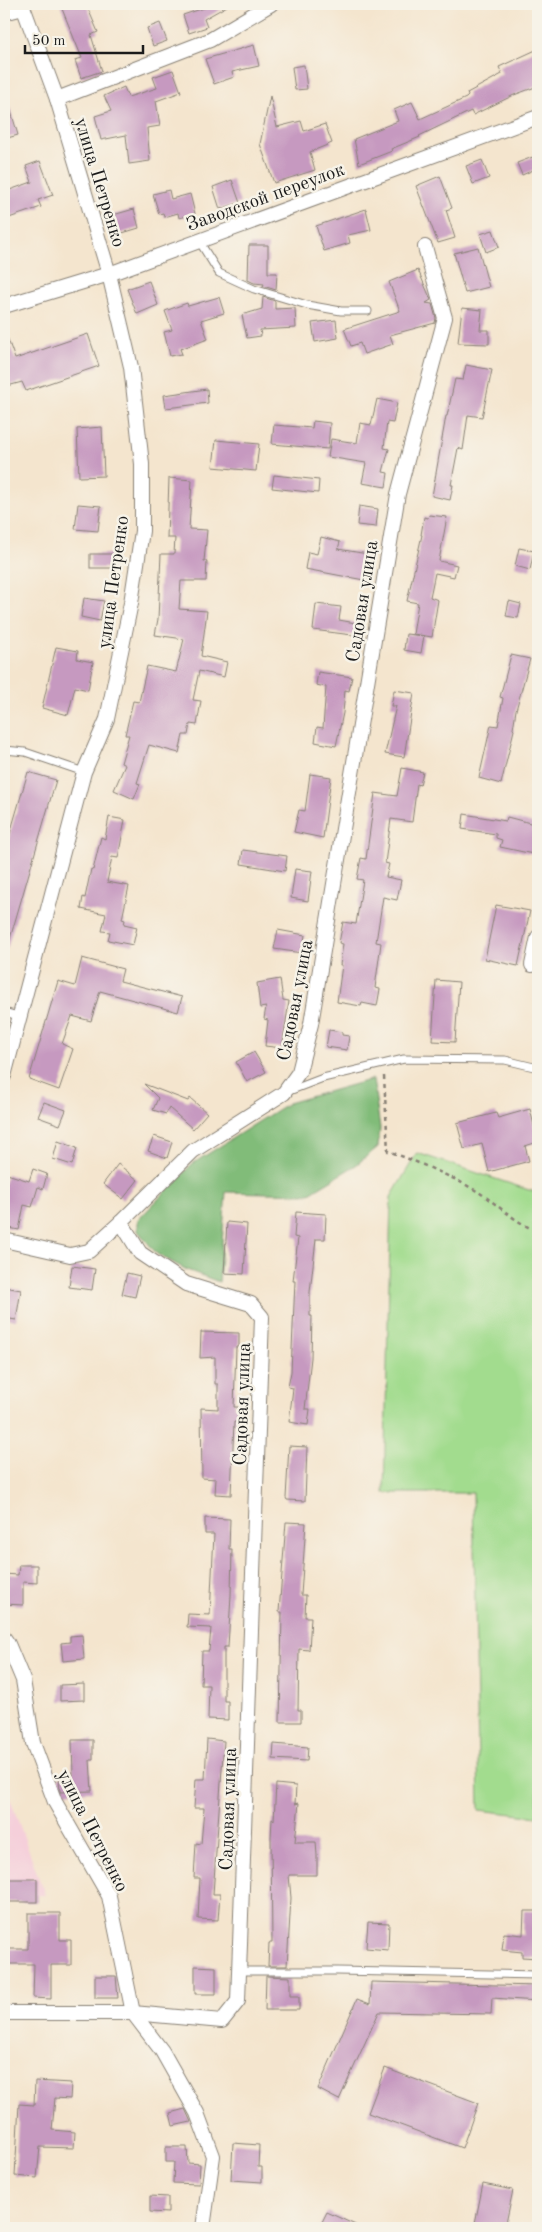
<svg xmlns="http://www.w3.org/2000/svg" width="542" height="2232" viewBox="0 0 542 2232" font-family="'Old Standard TT',serif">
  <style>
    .built { fill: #f5cfda }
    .green { fill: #a2dc8e; stroke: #5f7c55 }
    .forest { fill: #81bc79; stroke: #4e6c4a }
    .building { fill: #c699c0 }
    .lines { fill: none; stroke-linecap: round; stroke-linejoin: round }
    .lane-casing { stroke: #888075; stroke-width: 9 }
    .street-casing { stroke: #888075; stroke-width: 16 }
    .path { stroke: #888075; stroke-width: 2.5; stroke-dasharray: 4 4; stroke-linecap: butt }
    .lane { stroke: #fff; stroke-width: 7 }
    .street { stroke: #fff; stroke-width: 14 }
    .labels { text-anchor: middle; stroke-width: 5; stroke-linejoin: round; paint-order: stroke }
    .street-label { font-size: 19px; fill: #1c1c1c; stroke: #f7f3e8 }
  </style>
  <rect width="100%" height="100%" fill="#f7f3e8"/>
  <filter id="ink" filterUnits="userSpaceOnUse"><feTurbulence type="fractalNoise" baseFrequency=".02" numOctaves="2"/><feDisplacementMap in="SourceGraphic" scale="10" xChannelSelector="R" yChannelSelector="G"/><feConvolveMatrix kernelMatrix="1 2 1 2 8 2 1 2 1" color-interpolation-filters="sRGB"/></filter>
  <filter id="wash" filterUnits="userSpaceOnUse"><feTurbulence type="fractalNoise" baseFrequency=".0096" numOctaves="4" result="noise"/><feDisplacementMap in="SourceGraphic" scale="20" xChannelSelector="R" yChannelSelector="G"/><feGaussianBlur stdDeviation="1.12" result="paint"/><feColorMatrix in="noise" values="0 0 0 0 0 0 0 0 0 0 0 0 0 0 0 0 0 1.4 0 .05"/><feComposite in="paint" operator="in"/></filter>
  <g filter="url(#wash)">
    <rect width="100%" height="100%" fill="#f4e5ce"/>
    <polygon class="built" points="4,1782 45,1895 4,1896"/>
    <polygon class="green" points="417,1153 538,1193 538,1817 479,1810 473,1493 384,1493 391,1197"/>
    <polygon class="forest" points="373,1079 380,1128 378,1147 356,1165 308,1194 226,1192 219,1282 187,1270 157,1254 138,1231 138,1220 192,1164 288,1103"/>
    <g id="blocks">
      <g class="building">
        <polygon points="60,4 86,4 98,32 91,35 102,71 81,78 75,60 82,58"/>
        <polygon points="216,4 226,4 227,6 204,19 207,27 189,33 183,15"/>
        <polygon points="160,23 167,41 153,46 147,28"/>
        <polygon points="254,45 259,66 232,72 234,77 214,84 205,59"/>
        <polygon points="538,49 538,86 514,95 473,115 471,111 419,136 420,137 391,149 392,151 359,164 354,139 398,121 394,110 412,102 420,119 466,98 468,96 467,93 502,74 499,67"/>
        <polygon points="304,65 307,89 295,90 292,67"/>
        <polygon points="173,70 181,92 156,101 160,126 147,128 150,161 129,164 126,135 101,140 95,116 111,111 104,96 124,87 128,97 157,88 153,77"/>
        <polygon points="270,96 277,127 301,121 304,131 325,124 332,143 310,152 315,170 274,183 260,144"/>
        <polygon points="7,98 18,135 4,139 4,99"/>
        <polygon points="538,155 538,168 522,175 517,163"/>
        <polygon points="482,160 489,178 473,184 466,166"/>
        <polygon points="40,161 53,195 38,200 41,207 6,219 4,211 4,192 32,182 26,166"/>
        <polygon points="440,176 452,208 446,210 455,238 438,243 416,186"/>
        <polygon points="232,180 240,203 220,209 213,187"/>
        <polygon points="169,190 171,199 190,194 195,214 179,218 178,213 164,217 163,213 159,214 153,194"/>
        <polygon points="134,209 139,228 119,234 113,215"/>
        <polygon points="366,209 371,230 348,235 350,243 324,251 316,226"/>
        <polygon points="493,230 499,247 486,252 480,234"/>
        <polygon points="249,245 268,245 268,273 277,273 276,290 263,286 264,284 254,283 248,280"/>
        <polygon points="478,247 489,287 465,293 454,253"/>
        <polygon points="418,270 431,300 426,303 432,304 436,318 435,323 390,335 393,344 364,354 360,343 351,346 344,329 400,311 389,282"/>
        <polygon points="149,281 158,305 137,314 127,289"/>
        <polygon points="219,297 224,313 201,320 208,339 180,349 182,354 170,356 164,332 172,330 165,311 187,303 188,306"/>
        <polygon points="263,297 275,301 275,309 295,308 296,328 260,330 261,336 247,338 242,315 262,309"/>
        <polygon points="462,308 482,310 480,330 489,330 489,344 458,343"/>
        <polygon points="336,320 338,338 315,342 312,323"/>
        <polygon points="4,334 6,334 15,359 88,334 99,366 26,391 22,382 4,387"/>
        <polygon points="466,365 492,370 482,417 468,415 463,450 458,448 451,485 453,485 450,500 432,496 446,416 447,416 455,379 463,380"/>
        <polygon points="207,389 208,403 166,408 164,395"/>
        <polygon points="377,399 397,403 393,423 387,422 384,448 389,449 383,472 388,473 386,487 362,483 366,463 328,457 331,439 357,443 360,423 371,425"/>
        <polygon points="313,421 330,423 328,449 272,444 274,425 312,428"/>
        <polygon points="102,427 104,476 79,477 77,429"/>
        <polygon points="216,440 259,444 256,471 213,467"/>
        <polygon points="274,475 319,480 318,493 272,488"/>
        <polygon points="169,478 192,480 189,529 207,530 204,561 207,561 206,581 181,581 179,609 207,611 201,656 227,662 224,677 199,671 193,700 201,701 197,725 190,724 188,735 183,735 179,753 149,745 137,783 140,784 134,799 114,790 125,765 121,763 129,735 125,735 133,701 139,702 147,666 176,672 184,639 155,635 158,619 161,554 174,554 175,538 167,538"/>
        <polygon points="78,504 101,506 98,531 75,529"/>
        <polygon points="359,506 378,509 376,527 357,525"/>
        <polygon points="429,515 447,517 439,561 457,565 454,577 435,573 430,597 438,600 432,637 413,634 418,603 407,601 422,535 421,535 424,517 428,518"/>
        <polygon points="321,537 340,542 338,549 368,554 364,580 305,569 308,552 317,554"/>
        <polygon points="519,548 534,551 530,570 515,566"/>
        <rect x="90" y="554" width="25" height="14"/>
        <polygon points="84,598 104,601 100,621 81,617"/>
        <polygon points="509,601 521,604 518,618 506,616"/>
        <polygon points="316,604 341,607 339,620 361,624 360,636 313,630"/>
        <polygon points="406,634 424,636 421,653 404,650"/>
        <polygon points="56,647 78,651 77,659 93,662 88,690 75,687 68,715 42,708"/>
        <polygon points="511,655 530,659 516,710 513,729 514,730 501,784 479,778 491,725 498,726 503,698 500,697"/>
        <polygon points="318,672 352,677 349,691 345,690 343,713 336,746 315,742 317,727 323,728 326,687 316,685"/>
        <polygon points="394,690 414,693 404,757 385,754 396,706 391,706"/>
        <polygon points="402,768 423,772 420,785 417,784 412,822 391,819 385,863 389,864 386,877 401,880 397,900 383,897 376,942 381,943 375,988 380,989 377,1006 362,1003 361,1006 337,1002 342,965 340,965 343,944 339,943 343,922 356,924 363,880 357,879 361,858 366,859 375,793 397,796"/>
        <polygon points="28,772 56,780 7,949 4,948 4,854"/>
        <polygon points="310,774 331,777 323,838 294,832 299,810 305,811"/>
        <polygon points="464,814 506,821 507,817 538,825 533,854 500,847 502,840 496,838 496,834 462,829"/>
        <polygon points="109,817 125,820 118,858 112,857 107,882 129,886 122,919 125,920 124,924 137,927 133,945 108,940 110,932 102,931 106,914 81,909 83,897 85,898 91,869 93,870 101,837 105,839"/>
        <polygon points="243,850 287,856 285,871 241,864"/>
        <polygon points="295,869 312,871 308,901 291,898"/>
        <polygon points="496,905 530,911 518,966 485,959"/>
        <polygon points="278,930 305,935 302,953 274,949"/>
        <polygon points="82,958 123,969 120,981 182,997 178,1012 100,991 91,1021 72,1016 62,1044 73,1049 59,1090 29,1079 58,981 75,986"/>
        <polygon points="280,979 283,1000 289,1001 282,1048 265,1046 268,1020 264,1019 266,1007 260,1008 257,983"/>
        <polygon points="436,980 459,982 455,1042 432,1041"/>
        <polygon points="329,1030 342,1032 342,1035 349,1036 347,1050 326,1047"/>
        <polygon points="254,1052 266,1072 247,1082 236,1062"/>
        <polygon points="144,1084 188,1101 190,1098 207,1113 193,1129 169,1108 166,1114 153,1110 158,1098"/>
        <polygon points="44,1102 66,1110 60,1125 38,1117"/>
        <polygon points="530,1109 538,1142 525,1146 529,1161 489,1172 482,1144 464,1149 457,1123 496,1113 498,1118"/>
        <polygon points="154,1136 172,1142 167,1158 148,1151"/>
        <polygon points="58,1141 77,1148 72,1165 53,1159"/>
        <polygon points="118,1164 138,1180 123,1199 103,1184"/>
        <polygon points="33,1169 47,1174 43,1189 38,1187 32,1207 24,1205 19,1230 4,1227 4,1184 7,1174 29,1181"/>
        <polygon points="296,1212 326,1214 325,1239 316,1239 310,1292 310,1316 312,1316 311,1358 305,1409 310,1409 308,1425 289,1422 293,1388 288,1387 291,1372 295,1281 293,1281 298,1238 294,1237"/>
        <polygon points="227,1222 247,1224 244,1274 224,1273"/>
        <polygon points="72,1266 95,1269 92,1290 69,1287"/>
        <polygon points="127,1273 140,1276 135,1297 122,1294"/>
        <polygon points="4,1287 21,1290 16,1320 4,1318"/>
        <polygon points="201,1332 239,1333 239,1347 236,1347 234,1407 238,1407 238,1422 234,1422 231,1495 215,1494 216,1479 202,1478 201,1408 218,1409 218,1384 215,1384 215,1357 200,1358"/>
        <polygon points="289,1446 307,1447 305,1501 287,1500 286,1498"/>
        <polygon points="205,1518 230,1519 229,1549 232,1549 231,1595 228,1647 224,1647 224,1701 228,1701 228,1720 208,1719 209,1685 201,1685 202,1651 209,1651 211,1628 187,1627 188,1614 210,1615 214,1534 205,1534"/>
        <polygon points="286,1522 306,1523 301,1595 306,1595 305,1617 311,1617 309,1650 299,1649 298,1710 301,1710 301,1722 280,1722 282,1612 279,1612"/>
        <polygon points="19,1565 37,1565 37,1583 23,1582 23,1605 4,1604 4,1574 18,1575"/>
        <polygon points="82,1635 84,1659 63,1661 61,1643 70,1642 70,1636"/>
        <polygon points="84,1684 84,1700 60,1701 60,1685"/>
        <polygon points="207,1739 224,1741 213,1894 220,1894 218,1920 198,1919 200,1878 194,1878 196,1843 201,1844 204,1808 194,1808 196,1779 205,1779"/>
        <polygon points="72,1740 93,1740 93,1760 90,1760 92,1791 60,1792 59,1777 73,1776"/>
        <polygon points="274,1744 308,1747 307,1761 273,1759"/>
        <polygon points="276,1784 296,1786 295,1804 299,1803 295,1842 316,1842 317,1855 317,1875 289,1875 291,1898 287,1966 268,1966 269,1943 272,1943 271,1837 272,1819 274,1820"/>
        <rect x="4" y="1879" width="33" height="23"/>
        <polygon points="524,1911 538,1911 538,1958 522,1957 522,1952 502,1950 504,1933 523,1935"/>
        <polygon points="28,1913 60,1913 60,1940 71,1940 71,1965 51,1965 51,1999 33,1998 34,1964 4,1964 4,1949 28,1949"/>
        <polygon points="368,1922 389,1923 388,1950 366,1948"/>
        <polygon points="195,1966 216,1967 216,1994 195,1994"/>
        <polygon points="95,1976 116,1976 118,1998 95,1998"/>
        <polygon points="266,1976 290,1977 290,1996 299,1996 299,2010 265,2010"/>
        <polygon points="371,1982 538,1986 538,2001 492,1998 491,2014 379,2012 339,2100 318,2089 357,1999 370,2004"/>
        <polygon points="385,2068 478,2103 462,2148 368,2113"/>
        <polygon points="35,2081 71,2083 70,2099 55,2098 52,2130 75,2132 74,2148 40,2147 37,2178 15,2176 19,2104 34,2105"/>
        <polygon points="185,2109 191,2122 173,2126 170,2113"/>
        <polygon points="233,2143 259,2145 258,2167 262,2167 262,2182 231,2180"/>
        <polygon points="166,2147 187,2147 188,2163 200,2164 199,2184 173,2183 174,2162 166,2162"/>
        <polygon points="483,2184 513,2190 505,2228 474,2228"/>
        <polygon points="150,2196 168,2197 168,2213 150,2212"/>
        <polygon points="327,2212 362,2228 319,2228"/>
      </g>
    </g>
  </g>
  <g filter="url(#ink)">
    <use href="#blocks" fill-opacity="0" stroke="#888075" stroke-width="1"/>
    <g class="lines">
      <g class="lane-casing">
        <g id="lane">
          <polyline points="199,241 219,273 254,289 307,305 341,311 368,311"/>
          <polyline points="4,757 5,750 25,752 84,772"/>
          <polyline points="4,1012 18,1016"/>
          <polyline points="289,1091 323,1078 404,1059 505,1060 538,1068"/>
          <polyline points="241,1971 337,1971 538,1975"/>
        </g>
      </g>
      <g class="street-casing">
        <g id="street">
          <polyline points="4,13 23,8"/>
          <polyline points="57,99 210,40 271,4"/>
          <polyline points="4,306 109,274 538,117"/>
          <polyline points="532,965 538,937"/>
          <polyline points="4,1076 84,772 107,719 131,603 142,531 142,464 131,367 109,274 57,99 22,4"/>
          <polyline points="4,1240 70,1255 89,1251 121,1222"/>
          <polyline points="4,1638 8,1644 23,1680 33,1743 55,1802 109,1896 133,2013 162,2051 197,2113 213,2156 203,2228"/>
          <polyline points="4,2013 133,2013 222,2021 238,2001 262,1317 251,1304 186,1284 140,1253 121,1222 193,1151 284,1093 299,1072 311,1024 398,494 445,318 425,247"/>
        </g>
      </g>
      <path class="path" d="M384 1076 388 1151C415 1161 456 1178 480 1193 499 1206 517 1223 538 1232"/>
      <use href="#lane" class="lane"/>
      <use href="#street" class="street"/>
    </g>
  </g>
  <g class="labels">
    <g class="street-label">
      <text transform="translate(101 182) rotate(73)" y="7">улица Петренко</text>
      <text transform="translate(265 196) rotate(-20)" y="7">Заводской переулок</text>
      <text transform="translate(112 582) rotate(-82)" y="7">улица Петренко</text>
      <text transform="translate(361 601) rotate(-81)" y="7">Садовая улица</text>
      <text transform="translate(294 1000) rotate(-79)" y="7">Садовая улица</text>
      <text transform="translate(241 1404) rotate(-88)" y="7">Садовая улица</text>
      <text transform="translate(227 1809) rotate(-88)" y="7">Садовая улица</text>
      <text transform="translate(94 1830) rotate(63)" y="7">улица Петренко</text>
    </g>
  </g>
  <rect width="542" height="2232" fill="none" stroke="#f7f3e8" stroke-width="20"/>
  <path d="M25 45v8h118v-8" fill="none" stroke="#1c1c1c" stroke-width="2.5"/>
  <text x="32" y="45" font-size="15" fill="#1c1c1c" stroke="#f7f3e8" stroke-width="4" paint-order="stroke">50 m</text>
</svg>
